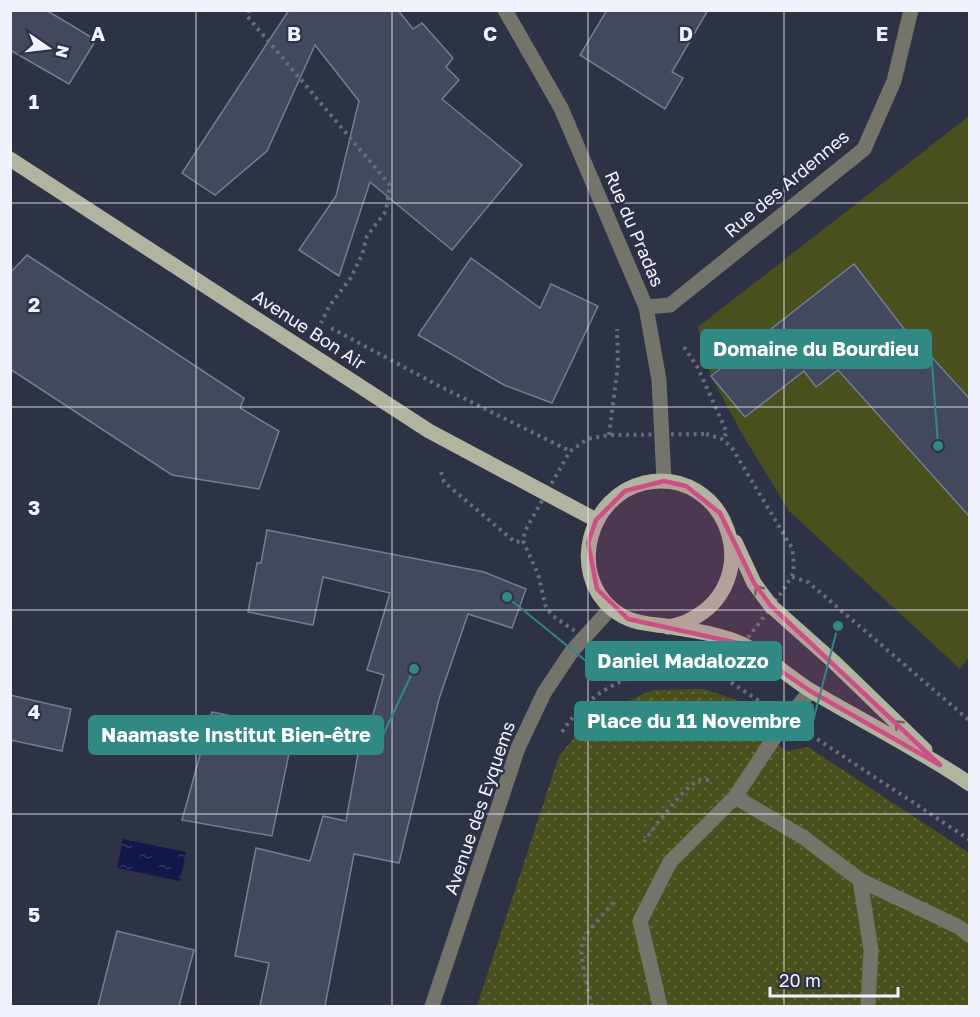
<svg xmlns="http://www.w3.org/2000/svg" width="980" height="1017" viewBox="0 0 980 1017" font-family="'Golos Text',sans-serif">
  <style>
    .grass { fill: url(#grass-dots) }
    .garden { fill: #4a501d }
    .water { fill: url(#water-ripples) }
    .building { fill: #43495d; stroke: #767d93; stroke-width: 1.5 }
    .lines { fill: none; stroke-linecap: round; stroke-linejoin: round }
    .path { stroke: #686c7c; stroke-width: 4; stroke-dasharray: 3 4.5; stroke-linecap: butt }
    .minor { stroke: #73746a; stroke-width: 15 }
    .major { stroke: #b1b5a0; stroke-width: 15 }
    .oneway { stroke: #626669 }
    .marked { fill: #ce4f84; fill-opacity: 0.2; stroke: #ce4f84; stroke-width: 4.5; stroke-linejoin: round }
    .grid { fill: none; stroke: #f0f3fd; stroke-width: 1.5; stroke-opacity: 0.55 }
    .labels { text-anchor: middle; stroke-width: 4.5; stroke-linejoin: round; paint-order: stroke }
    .street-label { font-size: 18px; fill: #f0f3fd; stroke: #2d3245 }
    .grid-label { font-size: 20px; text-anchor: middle; font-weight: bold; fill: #f0f3fd; stroke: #2d3245; stroke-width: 4.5; stroke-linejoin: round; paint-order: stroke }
    .leader { fill: none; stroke: #318983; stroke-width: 2 }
    .callout-dot { fill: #318983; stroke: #2d3245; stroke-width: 2 }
    .callout { fill: #318983; stroke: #318983; stroke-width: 2 }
    .callout-label { font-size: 20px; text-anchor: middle; font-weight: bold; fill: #fff }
  </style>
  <defs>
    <pattern id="grass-dots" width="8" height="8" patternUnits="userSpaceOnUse" patternTransform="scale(1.5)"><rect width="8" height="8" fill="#4a501d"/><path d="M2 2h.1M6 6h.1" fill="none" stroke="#646a3f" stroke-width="1.8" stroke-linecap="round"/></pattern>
    <pattern id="water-ripples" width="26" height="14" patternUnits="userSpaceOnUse" patternTransform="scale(1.5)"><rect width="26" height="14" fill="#111748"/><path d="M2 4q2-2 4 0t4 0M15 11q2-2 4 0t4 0" fill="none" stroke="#343963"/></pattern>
  </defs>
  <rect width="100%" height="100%" fill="#2d3245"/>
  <polygon class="grass" points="704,689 751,705 759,733 787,751 808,747 969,853 969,1006 477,1006 559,756 590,719 652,690"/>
  <polygon class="garden" points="969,116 970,656 960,669 789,511 741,432 711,376 698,327"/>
  <polygon class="water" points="123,839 186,852 180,881 117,868"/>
  <g class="building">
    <polygon points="10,10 46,10 96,40 69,84 10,50"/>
    <polygon points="289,10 398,10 413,29 422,23 453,58 446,67 459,80 442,99 522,165 452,250 370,182 339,276 299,250 336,196 359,101 315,45 267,151 215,195 182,173"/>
    <polygon points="607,10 708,10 672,72 683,78 665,109 580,55"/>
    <polygon points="27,255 244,398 240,408 279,431 259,489 172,475 10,369 10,273"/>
    <polygon points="471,258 540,308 551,284 598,306 552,403 504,385 418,335"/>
    <polygon points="854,264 915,343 917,341 969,398 969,516 838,370 816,387 804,371 745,417 711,376"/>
    <polygon points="267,530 484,572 526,589 512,628 468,614 439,699 399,863 354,854 325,1006 260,1006 269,963 235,956 256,848 310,861 323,816 346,821 360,743 365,744 384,675 367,670 390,593 323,577 313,625 248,612 257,563 261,563"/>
    <polygon points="10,695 71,709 62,751 10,740"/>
    <polygon points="212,712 294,729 272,836 182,820"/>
    <polygon points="117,931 194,950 179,1006 98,1006"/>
  </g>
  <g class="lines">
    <g class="path">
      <polyline points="249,10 247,16 390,185 386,211 367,236 362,255 350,279 330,305 321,323"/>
      <polyline points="331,328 441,387 570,451"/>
      <polyline points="684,347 698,368 727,433 722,439"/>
      <path d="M706 434 722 439 732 448 792 548C793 557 795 565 792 575 788 586 733 660 723 665 710 672 691 667 677 668 660 670 644 674 628 678L621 663 553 616 546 608 538 574 523 541 525 531 570 451 588 439 609 435Z"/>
      <polyline points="609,435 618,365 617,329"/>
      <polyline points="441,472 444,482 515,542 523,541"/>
      <polyline points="792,577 808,582 970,721"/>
      <polyline points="723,670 729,681 762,703"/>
      <path d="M562 732C579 706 599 691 628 678"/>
      <polyline points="811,735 970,840"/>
      <path d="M644 842C654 827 684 786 700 780 701 780 709 780 710 780"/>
      <path d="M592 1006C589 993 579 957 582 944 584 934 606 911 614 902"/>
    </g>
    <g class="minor">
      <polyline points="505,10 561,108 646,307 659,380 664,481"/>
      <polyline points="646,307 670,305 864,149 894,81 911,10"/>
      <polyline points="735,797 803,837 860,880 871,950 868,1006"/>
      <polyline points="860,880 959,927 970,936"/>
      <polyline points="432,1006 518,748 544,693 572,651 611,608"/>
      <polyline points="660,1006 640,921 670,862 735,797 780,729 810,691"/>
    </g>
    <g class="major">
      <polyline points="10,159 429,431 596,520"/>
      <polyline points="735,542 754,583 771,606 834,662 925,750"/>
      <path d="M668 627C675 625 684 624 690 620 768 581 727 465 644 483 589 496 568 572 612 609 632 625 648 623 672 627 695 631 720 634 742 644 768 656 789 678 813 692 866 723 920 750 970 784"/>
    </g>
  </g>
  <defs><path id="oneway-chevron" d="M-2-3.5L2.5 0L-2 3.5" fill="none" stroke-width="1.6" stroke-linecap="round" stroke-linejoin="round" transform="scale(1.5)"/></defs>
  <g class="oneway">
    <use href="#oneway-chevron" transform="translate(758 589) rotate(-125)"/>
    <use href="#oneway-chevron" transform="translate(898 724) rotate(-136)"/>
  </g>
  <path class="marked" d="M664 481 686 486 720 513 754 583 771 606 940 765 810 691 742 644 628 619 597 589 588 543 596 520 625 491Z"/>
  <path class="grid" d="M196 10V1006M392 10V1006M588 10V1006M784 10V1006M10 203H970M10 407H970M10 610H970M10 814H970"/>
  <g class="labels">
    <g class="street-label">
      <text transform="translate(787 184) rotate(-40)" y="6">Rue des Ardennes</text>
      <text transform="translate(634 229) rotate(67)" y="6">Rue du Pradas</text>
      <text transform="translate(309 330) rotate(33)" y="6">Avenue Bon Air</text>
      <text transform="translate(480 808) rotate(-71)" y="6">Avenue des Eyquems</text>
    </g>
  </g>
  <g class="grid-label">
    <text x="98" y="41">A</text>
    <text x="294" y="41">B</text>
    <text x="490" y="41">C</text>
    <text x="686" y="41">D</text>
    <text x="882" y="41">E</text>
    <text x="34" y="109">1</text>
    <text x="34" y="312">2</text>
    <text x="34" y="515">3</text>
    <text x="34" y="719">4</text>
    <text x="34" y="922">5</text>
  </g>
  <path class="leader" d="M938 446L931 349M507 597L586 661M838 626L813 721M414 669L383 735"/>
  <g class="callout-dot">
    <circle cx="938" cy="446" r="6"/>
    <circle cx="507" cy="597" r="6"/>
    <circle cx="838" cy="626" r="6"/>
    <circle cx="414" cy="669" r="6"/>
  </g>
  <g class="callout">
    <rect x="701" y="330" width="230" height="38" rx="6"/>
    <rect x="586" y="642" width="195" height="38" rx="6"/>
    <rect x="575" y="702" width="238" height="38" rx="6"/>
    <rect x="89" y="716" width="294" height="38" rx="6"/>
  </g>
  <g class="callout-label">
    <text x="816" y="356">Domaine du Bourdieu</text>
    <text x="683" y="668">Daniel Madalozzo</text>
    <text x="694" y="728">Place du 11 Novembre</text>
    <text x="236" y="742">Naamaste Institut Bien-être</text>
  </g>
  <rect width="980" height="1017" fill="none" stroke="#f0f3fd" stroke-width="24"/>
  <g transform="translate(48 48) rotate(104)" stroke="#2d3245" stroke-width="4.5" paint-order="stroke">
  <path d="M0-4.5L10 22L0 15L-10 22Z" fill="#f0f3fd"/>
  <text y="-9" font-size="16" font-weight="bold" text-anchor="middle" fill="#f0f3fd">N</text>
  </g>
  <path d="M770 987v9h128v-9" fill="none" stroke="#f0f3fd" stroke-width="3"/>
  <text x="779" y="987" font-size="18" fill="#f0f3fd" stroke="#2d3245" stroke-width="4.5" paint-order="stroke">20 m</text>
</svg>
